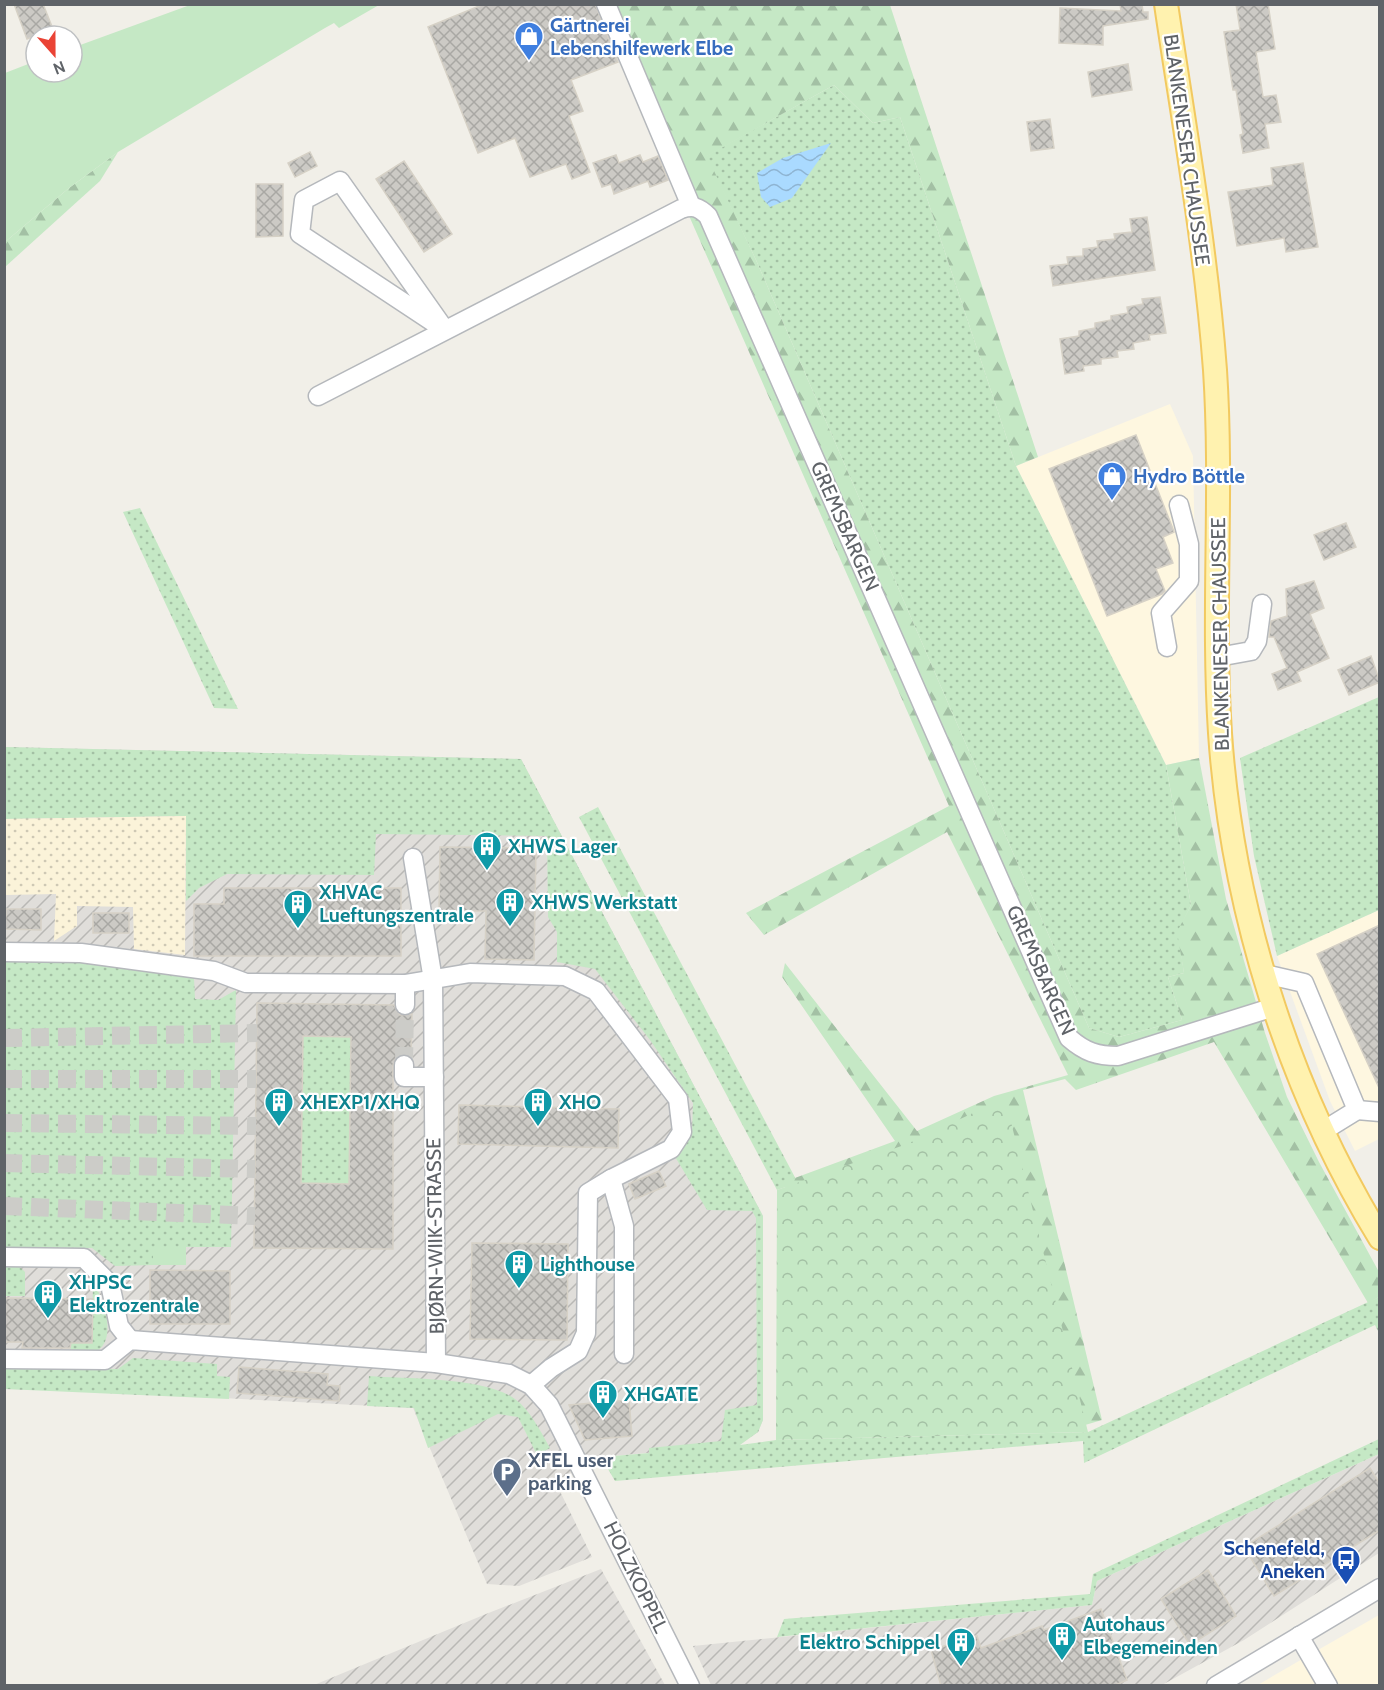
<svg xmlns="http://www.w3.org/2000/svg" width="1384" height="1690" viewBox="0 0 1384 1690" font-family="Cabin,sans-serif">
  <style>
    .commercial { fill: #fef7e0 }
    .industrial { fill: url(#industrial-furrows) }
    .grass { fill: url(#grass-dots) }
    .forest { fill: url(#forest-firs) }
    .sand { fill: url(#sand-dots) }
    .park { fill: url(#park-crowns) }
    .garden { fill: #c5e8c5 }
    .water { fill: url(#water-waves) }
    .building { fill: url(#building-cross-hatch); stroke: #d6d1c6; stroke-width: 1.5; fill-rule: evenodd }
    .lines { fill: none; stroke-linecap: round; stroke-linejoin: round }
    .minor-tunnel { stroke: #ccccc8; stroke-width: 18; stroke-dasharray: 18 9; stroke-linecap: butt }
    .minor-casing { stroke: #b5b8bc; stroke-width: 21 }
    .major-casing { stroke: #f2c960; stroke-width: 26 }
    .minor { stroke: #fff; stroke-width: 18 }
    .major { stroke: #fff2af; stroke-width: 22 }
    .labels { text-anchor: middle; stroke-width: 4.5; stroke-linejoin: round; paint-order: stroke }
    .shop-label { font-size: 20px; font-weight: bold; fill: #366cbe; stroke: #fff; text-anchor: start }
    .street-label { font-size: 20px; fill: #5f6368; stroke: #fff }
    .culture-label { font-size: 20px; font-weight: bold; fill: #0d838f; stroke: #fff; text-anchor: start }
    .service-label { font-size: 20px; font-weight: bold; fill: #4e5e75; stroke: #fff; text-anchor: start }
    .transit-label { font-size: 20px; font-weight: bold; fill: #164399; stroke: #fff; text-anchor: end }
  </style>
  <defs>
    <pattern id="industrial-furrows" width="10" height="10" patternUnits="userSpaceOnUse" patternTransform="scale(1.5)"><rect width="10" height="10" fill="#e0deda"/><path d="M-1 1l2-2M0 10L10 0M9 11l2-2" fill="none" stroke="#b9b8b5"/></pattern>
    <pattern id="grass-dots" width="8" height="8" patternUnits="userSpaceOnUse" patternTransform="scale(1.5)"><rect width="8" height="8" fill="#c5e8c5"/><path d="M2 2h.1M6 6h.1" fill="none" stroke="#a3c0a4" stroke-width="1.8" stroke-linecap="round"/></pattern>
    <pattern id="forest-firs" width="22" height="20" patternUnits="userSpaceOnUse" patternTransform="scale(1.5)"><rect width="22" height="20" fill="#c5e8c5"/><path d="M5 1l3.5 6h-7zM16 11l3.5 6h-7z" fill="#a3c0a4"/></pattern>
    <pattern id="sand-dots" width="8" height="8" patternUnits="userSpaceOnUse" patternTransform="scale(1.5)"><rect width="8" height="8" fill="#fbf3d9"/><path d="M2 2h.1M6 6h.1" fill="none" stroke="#cec8b4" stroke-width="1.8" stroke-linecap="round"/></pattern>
    <pattern id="park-crowns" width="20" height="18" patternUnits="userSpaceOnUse" patternTransform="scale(1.5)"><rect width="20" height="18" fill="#c5e8c5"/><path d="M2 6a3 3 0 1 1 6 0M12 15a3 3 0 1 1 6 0" fill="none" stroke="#a3c0a4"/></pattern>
    <pattern id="water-waves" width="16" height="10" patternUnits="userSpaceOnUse" patternTransform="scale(1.5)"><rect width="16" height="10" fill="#aadaff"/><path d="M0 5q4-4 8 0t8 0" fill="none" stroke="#8eb4d2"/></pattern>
    <pattern id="building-cross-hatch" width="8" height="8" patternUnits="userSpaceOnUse" patternTransform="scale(1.5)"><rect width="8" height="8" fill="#cccac5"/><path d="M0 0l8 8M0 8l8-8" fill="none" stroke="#a9a8a4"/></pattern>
  </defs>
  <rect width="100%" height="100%" fill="#f1efe8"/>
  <g class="commercial">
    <polygon points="1170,404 1193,456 1199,758 1166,765 1016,466"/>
    <polygon points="1379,910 1379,1139 1355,1151 1330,1101 1277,956"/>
    <polygon points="1379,1615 1379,1685 1256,1686 1311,1654"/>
  </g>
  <g class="industrial">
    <polygon points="5,747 521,759 763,1216 763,1420 758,1432 738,1445 601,1457 555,1481 592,1557 519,1586 487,1584 413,1408 86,1391 5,1389"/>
    <polygon points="1379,1454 1379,1553 1244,1640 1162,1685 711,1685 693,1646 1092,1605 1097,1581"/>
    <polygon points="601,1569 665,1685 314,1685 486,1614"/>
  </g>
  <g class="grass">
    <polygon points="834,85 873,123 900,117 1016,466 1166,765 1191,905 1178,932 1184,973 1168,977 1182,1020 1119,1037 1089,1028 756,260 706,156"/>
    <polygon points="140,508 238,709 214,708 123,512"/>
    <polygon points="1379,697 1379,910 1277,956 1254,856 1240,758"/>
    <polygon points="5,747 521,759 763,1216 763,1420 758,1432 740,1445 776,1440 1088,1432 1379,1297 1379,1333 1375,1325 1084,1463 1083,1441 615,1481 601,1457 649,1453 649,1448 721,1441 725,1410 757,1405 756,1218 752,1211 707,1210 674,1155 692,1134 693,1103 650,1040 595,969 557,962 557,932 548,917 547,836 376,834 374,875 227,874 199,888 186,901 186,816 5,819"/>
    <polygon points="598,807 798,1183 777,1190 579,817"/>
    <polygon points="5,959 76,960 194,978 195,999 218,1000 236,990 231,1247 154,1247 153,1265 115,1266 92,1248 5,1247"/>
    <polygon points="303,1036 351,1037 349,1184 301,1183"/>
    <polygon points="5,1267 20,1267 25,1272 25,1296 5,1296"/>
    <path d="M93 1281C103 1298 119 1341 95 1352 88 1355 78 1353 70 1353L71 1343H92Z"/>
    <polygon points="133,1358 217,1364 217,1376 230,1377 229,1399 5,1389 5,1368 118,1369"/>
    <path d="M369 1376C407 1379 485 1377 515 1399 531 1411 540 1431 550 1448L537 1455 518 1417 498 1414 428 1448 414 1408 367 1406Z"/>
    <polygon points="1379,1439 1379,1454 1097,1581 1092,1605 777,1637 784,1619 1090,1594 1093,1574"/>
  </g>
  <g class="forest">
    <polygon points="614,5 890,5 1038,457 1016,466 900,117 873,123 834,85 707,156 756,260 1089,1028 1119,1037 1182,1020 1168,977 1184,973 1177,932 1191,905 1166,765 1199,758 1226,899 1265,1033 1287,1097 1319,1162 1379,1272 1379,1297 1368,1303 1214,1042 1076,1090 1065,1079 1023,1090 1102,1420 1075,1428 791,1207 784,1182 895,1141 782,977 785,963 917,1131 994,1096 1068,1075 947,832 764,935 746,913 949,806 690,218"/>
    <polygon points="118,152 100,181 5,267 5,242 69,188"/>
  </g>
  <polygon class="sand" points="186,816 185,955 134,949 133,907 77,906 77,926 54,941 56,894 5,895 5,819"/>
  <polygon class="park" points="1005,1098 1088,1432 776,1440 777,1190 907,1144"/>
  <g class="garden">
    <polygon points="190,5 379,5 339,28 334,23 325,28 118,152 69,188 5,242 5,73 36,61 36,72 72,72 72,48"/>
    <rect x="153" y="1247" width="33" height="18"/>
  </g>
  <polygon class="water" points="831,143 792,198 770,207 761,197 757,173 783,158"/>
  <g class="building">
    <polygon points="14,4 43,4 53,29 27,39"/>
    <polygon points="484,4 595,4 618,62 571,80 583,111 569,116 590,172 572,179 566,164 530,177 515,138 478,153 428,27"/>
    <polygon points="1120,4 1142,4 1143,12 1148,12 1148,19 1103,26 1103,45 1059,43 1060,8 1121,11"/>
    <polygon points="1236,4 1268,4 1275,49 1256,52 1263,97 1276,95 1281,122 1265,124 1269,148 1243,153 1240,135 1243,134 1236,90 1233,90 1224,32 1240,30"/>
    <polygon points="1128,64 1132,90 1092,97 1088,72"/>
    <polygon points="1050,119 1054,148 1031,151 1027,122"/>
    <polygon points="310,152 317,166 295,177 288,163"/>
    <polygon points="616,155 619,163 640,155 643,162 658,156 668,180 650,187 648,181 614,194 611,184 602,187 593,163"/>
    <polygon points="404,161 452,234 424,252 376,179"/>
    <polygon points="1303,163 1318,247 1286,252 1284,238 1237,246 1228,192 1273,185 1271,168"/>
    <polygon points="256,184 283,184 283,236 256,237"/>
    <polygon points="1147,217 1155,270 1053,286 1050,266 1068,264 1067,257 1083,256 1083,249 1098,247 1097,241 1115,239 1114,234 1132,232 1130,219"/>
    <polygon points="1160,297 1166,333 1149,335 1150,340 1133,343 1134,349 1117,351 1118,357 1101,359 1101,364 1083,366 1084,371 1065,374 1060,339 1079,336 1079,331 1095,328 1095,323 1111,320 1111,316 1128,313 1127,307 1143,304 1142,299"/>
    <polygon points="1136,435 1173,529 1174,532 1163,537 1173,563 1156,569 1165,591 1162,594 1107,616 1049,469"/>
    <polygon points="1346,523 1356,547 1324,560 1314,535"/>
    <polygon points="1314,581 1324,608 1310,614 1329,658 1297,672 1301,681 1278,690 1272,674 1287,668 1274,637 1269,637 1271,621 1287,616 1286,589"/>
    <polygon points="1371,656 1380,682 1349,695 1338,670"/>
    <polygon points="440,847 536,848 534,960 485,959 486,911 439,911"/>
    <polygon points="224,888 401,888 401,956 194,956 194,904 224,904"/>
    <polygon points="6,909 41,909 41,930 5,929"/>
    <rect x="93" y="913" width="36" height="20"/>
    <polygon points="1380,925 1380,1090 1317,954"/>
    <path d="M257 1003 394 1005 400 1015 412 1014 411 1057 399 1055 393 1065V1249L254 1248ZM303 1036 351 1037 349 1184 301 1183Z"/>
    <polygon points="459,1105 619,1109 618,1148 458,1144"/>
    <polygon points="659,1171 666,1186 635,1199 629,1184"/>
    <polygon points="472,1243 568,1244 567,1340 470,1339"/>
    <polygon points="150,1270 230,1271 230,1324 150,1324"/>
    <polygon points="4,1298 93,1299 92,1343 71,1343 70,1348 22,1348 23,1342 4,1342"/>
    <polygon points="239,1367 328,1374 327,1385 340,1386 339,1401 237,1393"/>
    <polygon points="629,1400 632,1436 585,1440 569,1405"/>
    <polygon points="1370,1468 1380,1484 1380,1530 1274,1596 1244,1547"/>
    <polygon points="1208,1570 1236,1616 1190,1645 1161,1599"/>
    <polygon points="1101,1609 1127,1680 1113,1686 941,1686 931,1650 977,1636 981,1648 1042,1626 1044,1630"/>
  </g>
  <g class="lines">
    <g class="minor-tunnel">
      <polyline points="4,1038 257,1033"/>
      <polyline points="404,1065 405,1005"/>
      <polyline points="4,1079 256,1079"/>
      <polyline points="4,1123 256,1126"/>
      <polyline points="4,1163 255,1169"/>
      <polyline points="4,1206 255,1216"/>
    </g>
    <g class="minor-casing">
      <g id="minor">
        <polyline points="606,4 691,206"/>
        <polygon points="340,181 445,330 300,234 304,200"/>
        <path d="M318 396 681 209C693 205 699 207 708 216L1069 1038C1085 1052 1097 1056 1118 1056L1274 1007"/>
        <polyline points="1167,647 1161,613 1189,581 1189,544 1179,505"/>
        <polyline points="1218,657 1251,651 1257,641 1262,604"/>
        <polyline points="413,858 433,980 436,1363"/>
        <polyline points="4,952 81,953 214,971 246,983 405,984 470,973 565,976 596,991 678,1099 682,1132 671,1149 611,1179 624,1226 624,1354"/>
        <polyline points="1265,974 1304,983 1357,1110 1323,1131"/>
        <polyline points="405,1005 405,984"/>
        <polyline points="404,1065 404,1077 434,1077"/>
        <polyline points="1357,1110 1380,1112"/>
        <polyline points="4,1257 84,1258 110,1284 119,1326 130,1340"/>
        <polyline points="4,1359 105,1360 130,1340 436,1363 509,1374 531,1385 549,1405 690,1686"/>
        <polyline points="531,1385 551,1368 578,1351 586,1333 588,1193 611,1179"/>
        <polyline points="1299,1636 1328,1686"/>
        <polyline points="1216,1686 1380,1588"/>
      </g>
    </g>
    <g class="major-casing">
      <path id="major" d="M1166 4C1184 126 1206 248 1215 370 1223 491 1212 612 1220 733 1232 908 1288 1088 1380 1238"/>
    </g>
    <use href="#minor" class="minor"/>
    <use href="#major" class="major"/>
  </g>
  <defs>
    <g id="shop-pin" transform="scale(1.5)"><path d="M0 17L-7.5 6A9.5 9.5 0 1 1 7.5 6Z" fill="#3f7fe0" stroke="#fff"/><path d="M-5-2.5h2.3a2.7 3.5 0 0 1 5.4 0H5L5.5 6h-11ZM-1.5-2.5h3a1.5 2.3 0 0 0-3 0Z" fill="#fff"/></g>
    <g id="building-pin" transform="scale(1.5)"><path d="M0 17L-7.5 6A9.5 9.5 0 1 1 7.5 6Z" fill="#0f9aa8" stroke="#fff"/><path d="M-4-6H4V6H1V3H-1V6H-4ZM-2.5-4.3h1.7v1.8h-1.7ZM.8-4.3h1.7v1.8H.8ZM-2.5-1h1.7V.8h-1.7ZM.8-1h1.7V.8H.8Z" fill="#fff"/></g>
    <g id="parking-pin" transform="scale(1.5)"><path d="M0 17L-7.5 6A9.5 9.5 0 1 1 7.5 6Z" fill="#5c6f8a" stroke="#fff"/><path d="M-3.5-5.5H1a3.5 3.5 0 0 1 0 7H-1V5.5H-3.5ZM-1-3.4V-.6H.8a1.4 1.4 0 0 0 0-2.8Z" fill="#fff"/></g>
    <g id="bus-pin" transform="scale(1.5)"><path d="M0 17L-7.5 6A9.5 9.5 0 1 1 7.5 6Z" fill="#1a4fb4" stroke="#fff"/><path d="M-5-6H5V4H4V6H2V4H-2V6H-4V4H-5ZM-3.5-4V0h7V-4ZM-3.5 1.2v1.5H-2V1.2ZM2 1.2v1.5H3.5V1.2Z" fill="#fff"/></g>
  </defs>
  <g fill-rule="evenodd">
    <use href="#shop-pin" x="529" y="36"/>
    <use href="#shop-pin" x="1112" y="476"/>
    <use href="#building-pin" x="487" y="846"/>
    <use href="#building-pin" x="510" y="902"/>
    <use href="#building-pin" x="298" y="904"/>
    <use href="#building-pin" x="279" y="1102"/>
    <use href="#building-pin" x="538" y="1102"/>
    <use href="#building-pin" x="519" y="1264"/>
    <use href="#building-pin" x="48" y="1294"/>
    <use href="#building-pin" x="603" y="1394"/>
    <use href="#parking-pin" x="507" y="1472"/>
    <use href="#bus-pin" x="1346" y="1560"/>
    <use href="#building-pin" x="1062" y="1636"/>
    <use href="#building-pin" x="961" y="1642"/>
  </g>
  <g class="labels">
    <g class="shop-label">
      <text x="550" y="32">Gärtnerei<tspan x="550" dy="23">Lebenshilfewerk Elbe</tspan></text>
      <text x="1133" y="483">Hydro Böttle</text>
    </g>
    <g class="street-label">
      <text transform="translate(1187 150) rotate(82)" y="7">BLANKENESER CHAUSSEE</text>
      <text transform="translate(845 526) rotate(66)" y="7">GREMSBARGEN</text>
      <text transform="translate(1220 634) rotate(-91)" y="7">BLANKENESER CHAUSSEE</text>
      <text transform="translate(1041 970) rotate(66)" y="7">GREMSBARGEN</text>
      <text transform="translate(435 1236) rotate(-91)" y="7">BJØRN-WIIK-STRASSE</text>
      <text transform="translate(636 1577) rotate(64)" y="7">HOLZKOPPEL</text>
    </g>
    <g class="culture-label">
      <text x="508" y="853">XHWS Lager</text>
      <text x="319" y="899">XHVAC<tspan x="319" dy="23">Lueftungszentrale</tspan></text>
      <text x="531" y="909">XHWS Werkstatt</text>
      <text x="300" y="1109">XHEXP1/XHQ</text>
      <text x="559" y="1109">XHO</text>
      <text x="540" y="1271">Lighthouse</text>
      <text x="69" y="1289">XHPSC<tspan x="69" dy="23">Elektrozentrale</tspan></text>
      <text x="624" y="1401">XHGATE</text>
      <text x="1083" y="1631">Autohaus<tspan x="1083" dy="23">Elbegemeinden</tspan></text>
      <text x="940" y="1649" text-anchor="end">Elektro Schippel</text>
    </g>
    <g class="service-label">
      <text x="528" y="1467">XFEL user<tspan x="528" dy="23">parking</tspan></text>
    </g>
    <g class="transit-label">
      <text x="1325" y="1555">Schenefeld,<tspan x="1325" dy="23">Aneken</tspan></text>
    </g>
  </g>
  <rect width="1384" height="1690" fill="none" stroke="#5f6368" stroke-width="12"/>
  <g transform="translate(54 54) rotate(159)"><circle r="28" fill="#ffffff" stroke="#bfc1c3" stroke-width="1.5"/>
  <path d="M0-4.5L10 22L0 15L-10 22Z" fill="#ea4335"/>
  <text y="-9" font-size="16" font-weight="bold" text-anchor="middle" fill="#5f6368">N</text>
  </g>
</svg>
